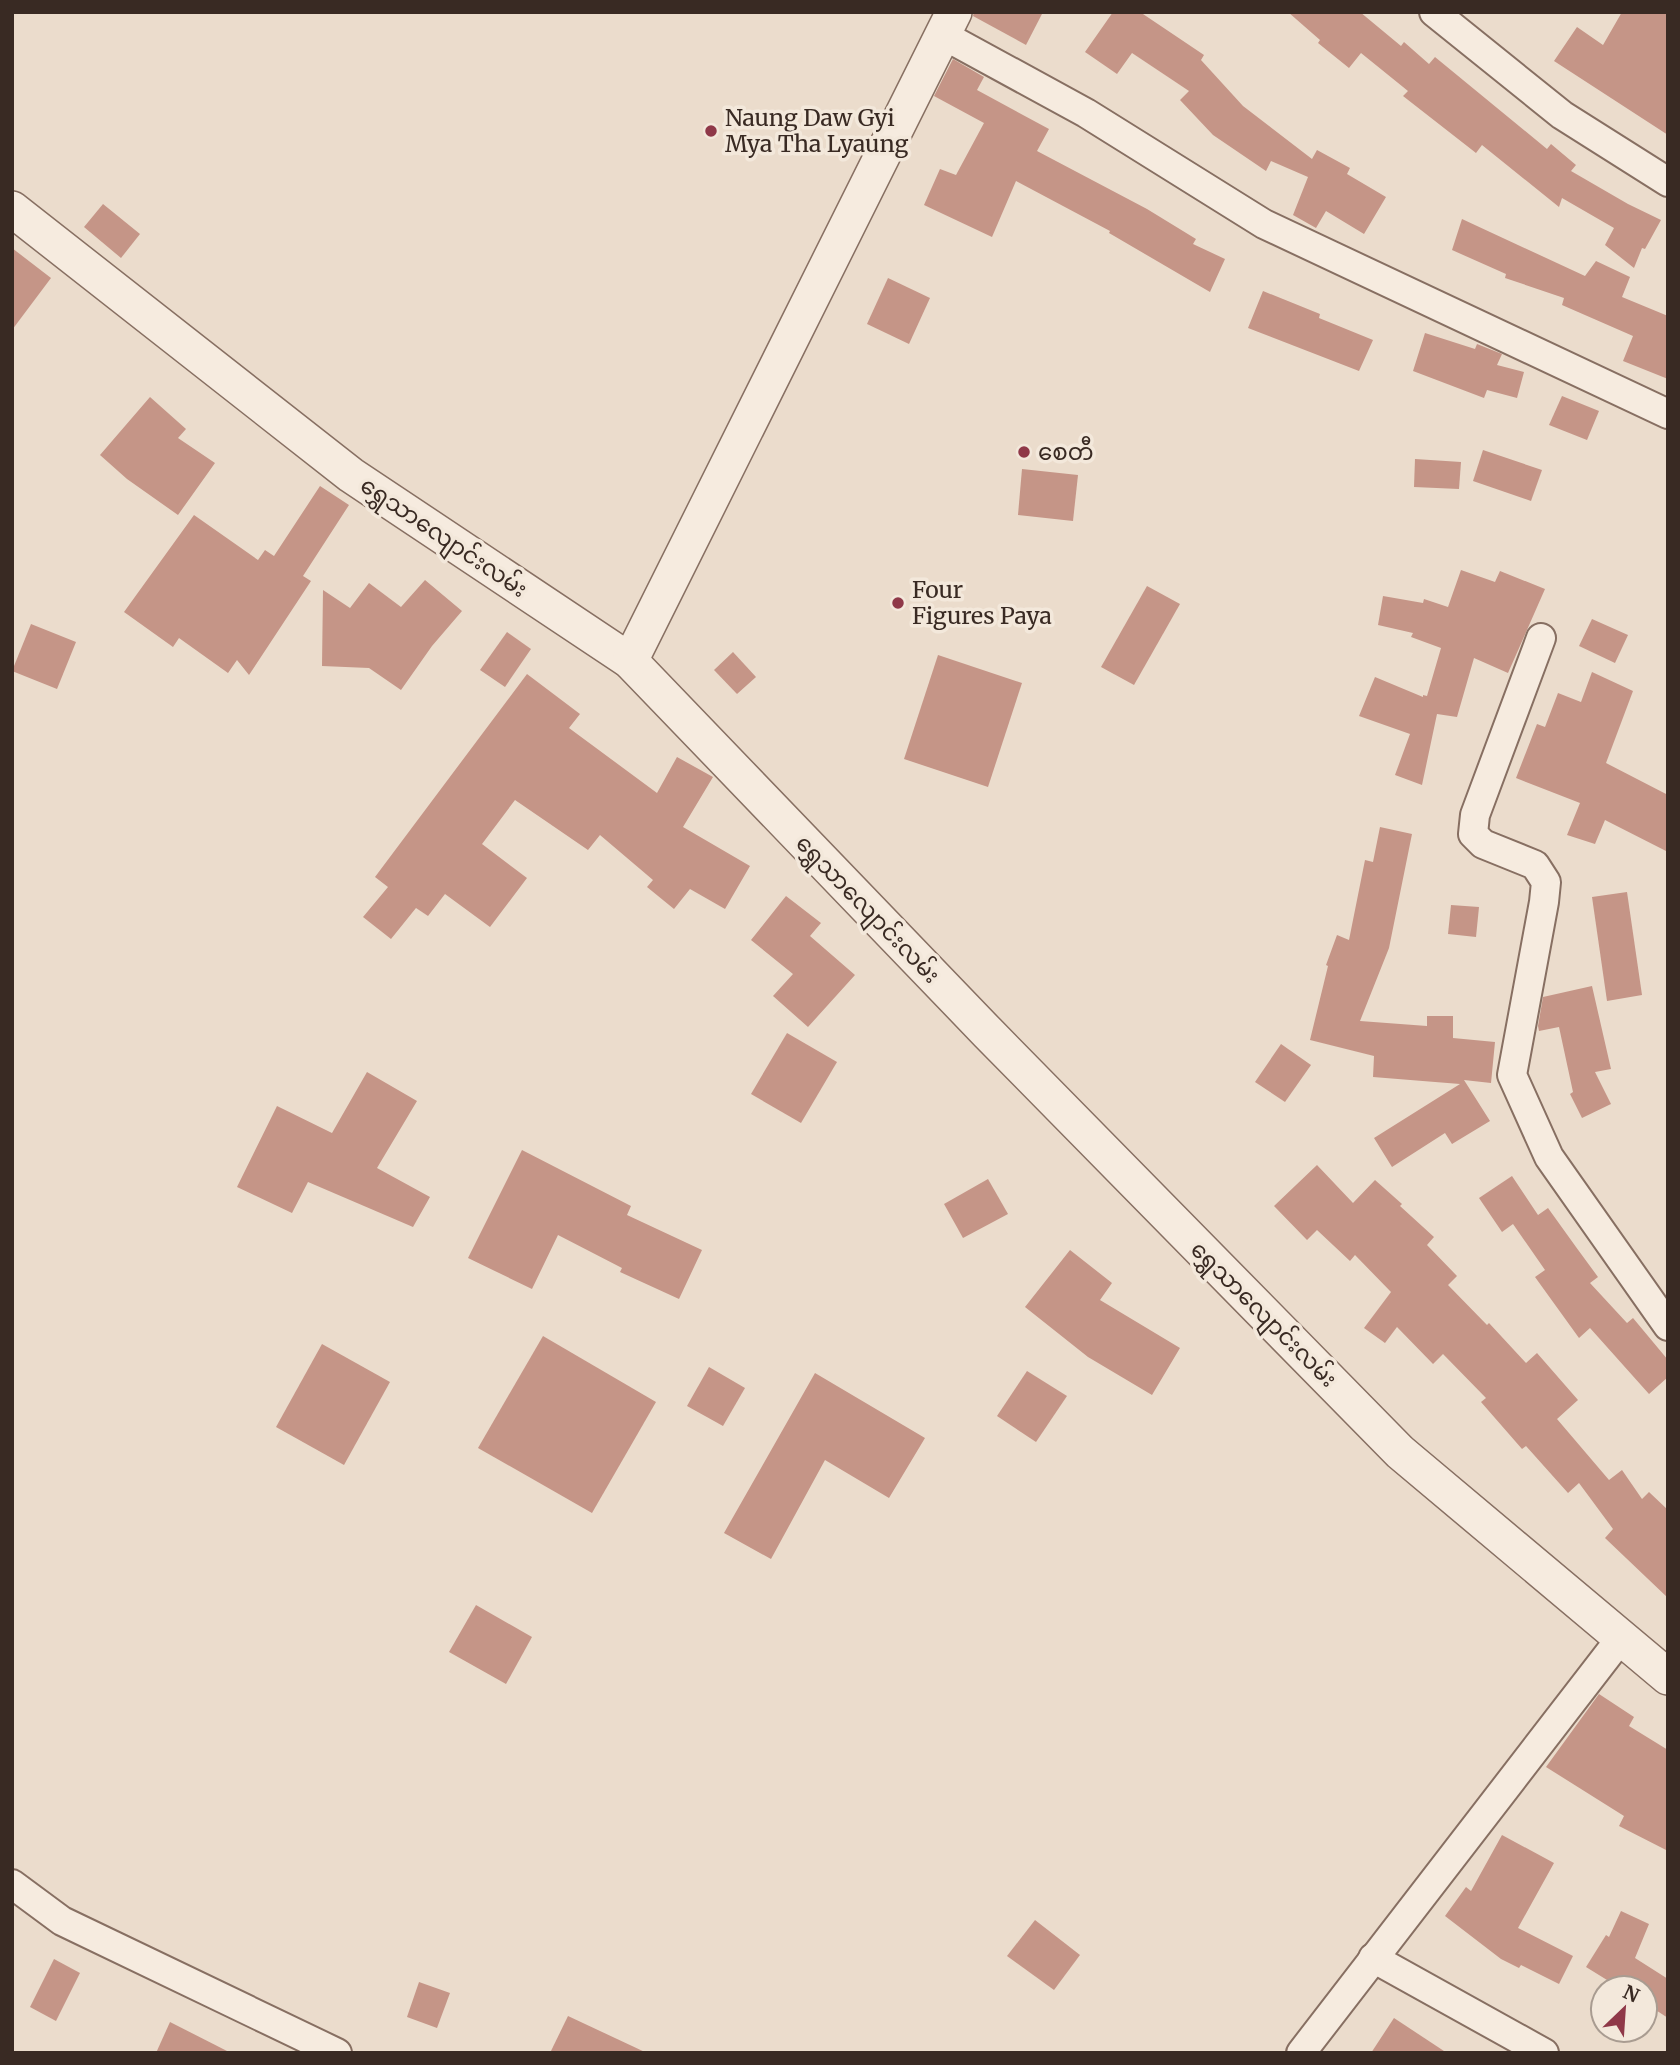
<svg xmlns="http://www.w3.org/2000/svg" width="1680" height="2065" viewBox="0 0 1680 2065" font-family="Merriweather,'Noto Sans Myanmar',serif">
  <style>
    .building { fill: #c59587 }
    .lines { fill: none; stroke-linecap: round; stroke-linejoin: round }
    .minor-casing { stroke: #876f62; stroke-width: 32 }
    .tertiary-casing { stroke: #876f62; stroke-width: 38 }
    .minor { stroke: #f6ebdf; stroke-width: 28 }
    .tertiary { stroke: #f6ebdf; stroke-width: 35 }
    .poi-dot { fill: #8f3848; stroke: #f3e8db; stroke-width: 2.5 }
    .labels { text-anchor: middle; stroke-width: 7; stroke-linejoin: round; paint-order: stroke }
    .poi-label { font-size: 23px; fill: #392a23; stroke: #f3e8db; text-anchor: start }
    .street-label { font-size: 23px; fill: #392a23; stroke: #f3e8db }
  </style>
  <rect width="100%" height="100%" fill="#ebdccc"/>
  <g class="building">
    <polygon points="974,12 1043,12 1026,45 973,16"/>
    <polygon points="1113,12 1140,12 1204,55 1201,60 1243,106 1312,159 1317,150 1350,168 1347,174 1386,197 1364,234 1326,211 1316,228 1293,215 1308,177 1271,161 1266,171 1213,135 1180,100 1189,91 1132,53 1117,74 1085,52"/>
    <polygon points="1288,12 1360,12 1401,46 1404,42 1429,64 1435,57 1547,149 1551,144 1576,165 1571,171 1628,204 1661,220 1645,249 1642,248 1634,268 1605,245 1614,228 1562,198 1559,207 1482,145 1476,153 1403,96 1408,91 1361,53 1349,68 1318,43 1320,40"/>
    <polygon points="1622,12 1668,12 1668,135 1554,61 1577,27 1603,45"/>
    <polygon points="953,59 984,77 977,90 1049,129 1037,151 1147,209 1196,239 1193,244 1225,259 1210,292 1109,233 1110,231 1016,181 992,237 924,205 940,169 956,175 984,123 934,96"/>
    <polygon points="103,204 140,234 121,258 84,227"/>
    <polygon points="1462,219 1585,276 1596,261 1630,277 1622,297 1668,316 1668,379 1623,361 1633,336 1562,305 1564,298 1505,278 1506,274 1452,250"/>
    <polygon points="12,248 51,278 12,330"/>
    <polygon points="888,278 930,298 909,344 867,324"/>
    <polygon points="1263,291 1320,314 1319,318 1373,340 1359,371 1248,328"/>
    <polygon points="1425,333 1475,349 1477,344 1502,354 1497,365 1524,372 1517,398 1487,390 1484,398 1413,371"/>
    <polygon points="1562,396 1599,411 1587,440 1549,425"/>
    <polygon points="150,397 186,429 178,438 215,463 178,515 127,479 100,455"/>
    <polygon points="1483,450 1542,470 1531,501 1473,481"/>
    <polygon points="1415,459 1461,462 1459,489 1414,487"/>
    <polygon points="1022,469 1078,475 1073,521 1018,515"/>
    <polygon points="320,486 349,505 303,576 311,581 249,675 237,660 228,673 179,638 173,647 124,612 194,515 258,560 265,550 274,556"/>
    <polygon points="1461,570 1495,582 1500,571 1545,589 1508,673 1474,658 1457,717 1437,714 1422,785 1395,775 1410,734 1359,716 1375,677 1423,697 1423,695 1427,696 1441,648 1411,637 1413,633 1378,625 1383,596 1423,603 1424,599 1448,607"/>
    <polygon points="425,580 462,611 432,646 401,690 369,668 322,666 323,590 350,608 369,583 401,607"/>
    <polygon points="1147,586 1180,604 1134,685 1101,667"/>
    <polygon points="1592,619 1628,635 1615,663 1579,646"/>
    <polygon points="31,624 76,642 57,689 12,671"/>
    <polygon points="507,632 531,649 505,687 480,670"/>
    <polygon points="733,652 756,677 737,694 714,670"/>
    <polygon points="938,655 1022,683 988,787 904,759"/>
    <polygon points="1592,672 1633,691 1606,763 1668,795 1668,852 1605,820 1595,844 1567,835 1580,803 1516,778 1537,724 1545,727 1558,693 1581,702"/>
    <polygon points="527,674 580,714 569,728 657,793 677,757 713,777 683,827 750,866 725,909 690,889 674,909 647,887 653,880 600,835 588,850 515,800 482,844 527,878 490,927 445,894 428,916 416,908 391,939 363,917 388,887 375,877"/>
    <polygon points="1380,827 1412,834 1389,948 1360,1021 1427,1026 1427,1016 1453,1016 1453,1038 1495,1042 1491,1083 1464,1080 1490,1121 1452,1144 1445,1133 1392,1167 1374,1138 1460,1084 1373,1077 1374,1056 1310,1040 1328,966 1326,965 1337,935 1349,940 1365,860 1373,862"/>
    <polygon points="1627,892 1642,995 1607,1001 1592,897"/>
    <polygon points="786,896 821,923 810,936 855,975 808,1027 773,996 793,974 751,940"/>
    <polygon points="1451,905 1479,907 1476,937 1448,934"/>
    <polygon points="1592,986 1611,1069 1595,1072 1611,1104 1582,1118 1570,1094 1573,1092 1559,1027 1539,1031 1538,1026 1543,997"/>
    <polygon points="787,1033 837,1062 801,1123 751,1094"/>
    <polygon points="1281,1044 1311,1065 1285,1102 1255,1082"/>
    <polygon points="367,1072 417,1101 377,1168 430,1197 413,1227 308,1182 292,1213 237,1187 277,1106 332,1133"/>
    <polygon points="522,1150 631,1206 627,1215 702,1250 679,1299 620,1272 622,1268 558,1235 532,1289 468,1258"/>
    <polygon points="1317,1165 1353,1203 1375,1180 1402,1204 1400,1206 1434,1237 1427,1245 1457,1276 1448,1285 1487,1325 1489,1323 1526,1363 1537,1353 1578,1400 1557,1419 1609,1480 1622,1470 1642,1499 1649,1492 1668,1510 1668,1598 1605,1538 1613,1529 1579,1483 1568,1493 1526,1446 1522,1449 1481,1402 1486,1398 1443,1354 1433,1364 1397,1327 1385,1343 1364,1328 1391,1292 1355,1255 1350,1261 1317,1230 1307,1240 1274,1206"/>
    <polygon points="1512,1176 1538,1215 1548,1208 1576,1247 1598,1277 1590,1283 1627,1323 1633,1318 1668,1360 1668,1377 1649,1394 1590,1328 1579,1338 1535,1277 1545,1270 1513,1224 1502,1232 1479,1198"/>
    <polygon points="988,1179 1008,1214 963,1238 944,1204"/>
    <polygon points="1070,1250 1112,1283 1100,1300 1180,1348 1152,1395 1088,1357 1025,1307"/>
    <polygon points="543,1336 656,1402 592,1513 478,1448"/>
    <polygon points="322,1344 390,1382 344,1465 276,1427"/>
    <polygon points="709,1367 745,1388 723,1426 687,1406"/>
    <polygon points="1027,1371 1067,1396 1036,1442 997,1416"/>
    <polygon points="815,1373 925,1438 889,1498 825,1460 771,1559 724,1533"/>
    <polygon points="476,1605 532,1637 506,1684 449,1652"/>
    <polygon points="1599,1694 1634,1717 1629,1726 1668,1750 1668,1851 1619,1826 1624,1816 1546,1767"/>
    <polygon points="1502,1835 1554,1863 1518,1928 1573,1956 1559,1984 1521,1965 1519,1968 1501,1959 1445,1916 1466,1887 1471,1891"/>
    <polygon points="1621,1911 1649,1924 1635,1958 1668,1979 1668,2018 1645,2003 1645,1988 1620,1988 1586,1967 1606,1935 1609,1937"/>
    <polygon points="1035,1920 1080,1955 1054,1990 1007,1956"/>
    <polygon points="54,1959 80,1973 56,2021 30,2007"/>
    <polygon points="419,1982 450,1993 437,2028 407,2017"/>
    <polygon points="568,2016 647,2053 550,2053"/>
    <polygon points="1394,2018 1447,2053 1371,2053"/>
    <polygon points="170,2022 231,2053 156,2053"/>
  </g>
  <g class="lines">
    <g class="minor-casing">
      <g id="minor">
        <polyline points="1434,12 1562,115 1668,182"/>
        <polyline points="943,35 1086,113 1264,224 1668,414"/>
        <polyline points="1541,638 1475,815 1473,834 1483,844 1535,865 1546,882 1544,902 1512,1075 1549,1157 1668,1326"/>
        <polyline points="12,1884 62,1921 337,2053"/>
        <polyline points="1373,1958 1544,2053"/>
        <polyline points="1301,2053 1621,1638"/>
      </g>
    </g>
    <g class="tertiary-casing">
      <g id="tertiary">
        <polyline points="12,209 351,475 630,661 988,1033 1400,1452 1668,1677"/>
        <polyline points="630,661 954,12"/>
      </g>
    </g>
    <use href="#minor" class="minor"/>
    <use href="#tertiary" class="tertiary"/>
  </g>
  <g class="poi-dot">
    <circle cx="711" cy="131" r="7"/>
    <circle cx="1024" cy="452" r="7"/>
    <circle cx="898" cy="603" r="7"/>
  </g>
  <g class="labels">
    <g class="poi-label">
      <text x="725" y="126">Naung Daw Gyi<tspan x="725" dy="26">Mya Tha Lyaung</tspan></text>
      <text x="1038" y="460">စေတီ</text>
      <text x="912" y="598">Four<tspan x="912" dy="26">Figures Paya</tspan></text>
    </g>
    <g class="street-label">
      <text transform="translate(444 537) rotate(34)" y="8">ရွှေသာလျောင်းလမ်း</text>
      <text transform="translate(868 909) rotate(46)" y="8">ရွှေသာလျောင်းလမ်း</text>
      <text transform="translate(1264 1314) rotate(45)" y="8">ရွှေသာလျောင်းလမ်း</text>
    </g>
  </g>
  <rect width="1680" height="2065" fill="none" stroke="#392a23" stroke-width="28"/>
  <g transform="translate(1624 2009) rotate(25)"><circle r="33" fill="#f3e8db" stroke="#a99c91" stroke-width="2"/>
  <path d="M0-5L12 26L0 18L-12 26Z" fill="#8f3848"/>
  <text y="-10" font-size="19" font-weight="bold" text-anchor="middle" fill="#392a23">N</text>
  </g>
</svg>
